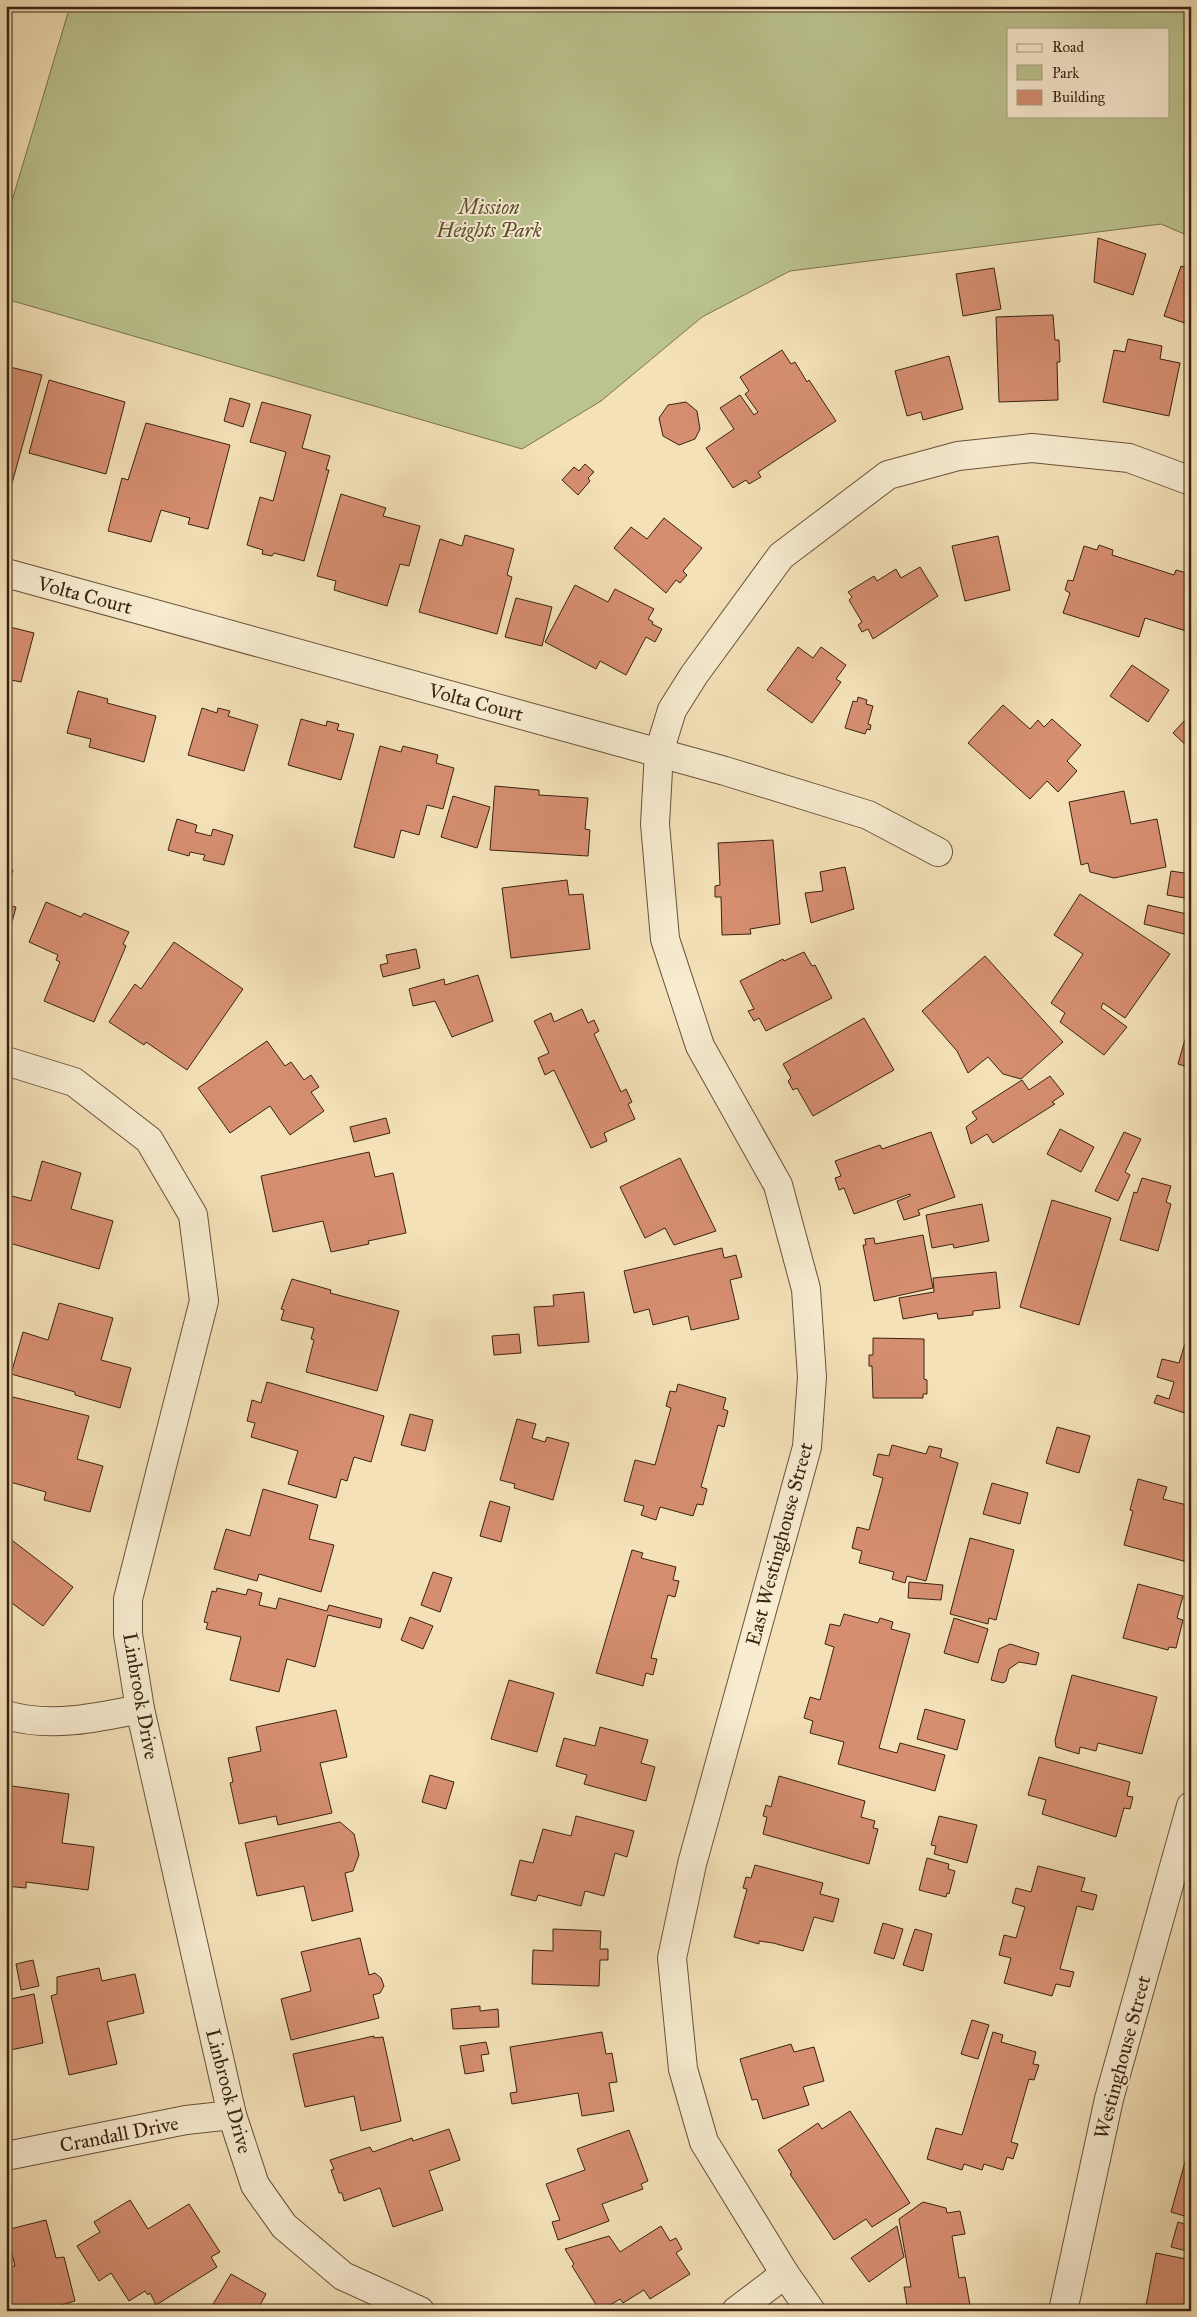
<svg xmlns="http://www.w3.org/2000/svg" width="1197" height="2317" viewBox="0 0 1197 2317" font-family="'IM FELL Great Primer',serif">
  <style>
    .green { fill: #bbc38f; stroke: #7a7350; fill-rule: evenodd }
    .building { fill: #d68e71; stroke: #3a2311 }
    .lines { fill: none; stroke-linecap: round; stroke-linejoin: round }
    .minor-casing { stroke: #68523b; stroke-width: 30 }
    .tertiary-casing { stroke: #68523b; stroke-width: 30 }
    .minor { stroke: #f8ecd1; stroke-width: 28 }
    .tertiary { stroke: #f8ecd1; stroke-width: 28 }
    .labels { text-anchor: middle; stroke-width: 4; stroke-linejoin: round; paint-order: stroke }
    .park-label { font-size: 20px; font-style: italic; fill: #5a4b30; stroke: #f8ecd1 }
    .street-label { font-size: 20px; fill: #3a2311; stroke: #f8ecd1 }
  </style>
  <rect width="100%" height="100%" fill="#f4e1b8"/>
  <filter id="stains"><feTurbulence type="fractalNoise" baseFrequency=".004" numOctaves="4"/><feColorMatrix values="0 0 0 0 .2 0 0 0 0 .09 0 0 0 0 .02 0 0 0 .5 -.17"/></filter>
  <radialGradient id="worn" r=".72"><stop offset=".6" stop-color="#630" stop-opacity="0"/><stop offset="1" stop-color="#630" stop-opacity=".3"/></radialGradient>
  <path class="green" d="M70 6H1191V237L1161 224 790 271 702 317 601 401 522 449 6 299V221ZM1008 29H1168V116H1008Z"/>
  <g class="building">
    <polygon points="1098,238 1146,254 1133,295 1094,282"/>
    <polygon points="1181,266 1191,269 1191,325 1164,316"/>
    <polygon points="994,268 1001,309 963,316 956,274"/>
    <polygon points="1053,315 1055,340 1059,340 1060,362 1057,362 1058,400 999,402 996,317"/>
    <polygon points="1128,339 1162,346 1160,359 1180,363 1169,416 1103,402 1114,350 1125,352"/>
    <polygon points="782,350 791,364 795,362 807,382 809,380 836,421 758,472 761,477 749,484 746,480 733,488 706,448 734,429 720,408 740,395 754,415 758,412 745,394 749,391 740,377"/>
    <polygon points="949,356 963,409 923,420 921,412 907,416 895,371"/>
    <polygon points="6,366 42,375 9,494 6,493"/>
    <polygon points="49,380 125,402 106,474 29,453"/>
    <polygon points="230,398 250,404 243,427 224,421"/>
    <polygon points="262,402 311,415 302,448 330,456 326,470 329,470 304,561 274,553 272,556 262,554 263,550 247,545 260,497 273,501 286,452 250,442"/>
    <polygon points="686,402 697,411 700,429 695,439 679,445 663,436 659,418 668,405"/>
    <polygon points="146,423 230,445 208,529 188,524 190,518 161,510 151,542 108,531 122,478 128,480"/>
    <polygon points="585,464 594,472 588,478 590,481 578,495 562,480 574,467 579,471"/>
    <polygon points="341,494 386,508 383,516 420,526 409,566 400,564 387,606 334,590 336,581 317,576"/>
    <polygon points="664,518 702,548 683,571 687,575 680,583 676,580 666,593 614,548 631,527 647,539"/>
    <polygon points="465,535 514,549 507,575 512,577 497,634 419,612 440,539 462,546"/>
    <polygon points="998,536 1010,590 965,601 952,546"/>
    <polygon points="1099,545 1113,550 1112,555 1174,575 1176,570 1190,574 1188,579 1191,580 1191,630 1187,629 1186,631 1145,618 1139,637 1063,613 1070,593 1065,590 1068,580 1073,581 1084,546 1097,550"/>
    <polygon points="920,567 938,596 873,639 868,629 862,632 858,625 862,622 849,600 852,597 848,592 874,576 877,581 896,569 901,578"/>
    <polygon points="575,585 608,602 615,589 654,609 648,619 653,622 652,624 662,629 655,642 646,637 626,675 600,661 596,669 545,642"/>
    <polygon points="516,598 552,607 542,646 505,637"/>
    <polygon points="6,626 34,633 21,682 6,679"/>
    <polygon points="798,647 813,658 821,647 846,665 836,679 841,682 812,723 767,690"/>
    <polygon points="1132,665 1169,690 1148,722 1110,696"/>
    <polygon points="78,691 108,699 107,703 156,716 144,762 89,747 91,739 67,733"/>
    <polygon points="858,697 867,700 866,704 873,706 868,724 871,725 870,730 867,729 865,734 845,728 853,701 857,702"/>
    <polygon points="1003,705 1030,729 1038,720 1044,727 1052,719 1081,745 1067,761 1077,771 1058,792 1047,781 1030,799 968,743"/>
    <polygon points="202,708 217,713 218,708 230,711 228,716 258,725 244,771 188,755"/>
    <polygon points="301,719 326,726 327,721 339,724 337,730 354,734 341,780 288,765"/>
    <polygon points="1186,719 1191,723 1191,750 1173,733"/>
    <polygon points="380,746 401,752 403,746 438,755 436,763 454,768 443,809 427,805 419,835 401,830 394,858 354,847"/>
    <polygon points="495,786 539,790 539,795 588,798 585,829 590,830 588,856 490,850"/>
    <polygon points="1124,791 1131,824 1157,819 1166,867 1114,878 1090,872 1088,863 1081,865 1069,802"/>
    <polygon points="453,796 490,807 477,848 441,837"/>
    <polygon points="177,819 197,825 195,832 211,836 213,829 233,835 224,865 203,860 205,855 190,852 189,856 168,850"/>
    <polygon points="773,840 780,924 750,929 751,934 722,935 721,897 715,897 715,886 720,885 718,843"/>
    <polygon points="845,867 854,909 811,923 805,893 823,891 820,872"/>
    <polygon points="6,868 13,870 6,895"/>
    <polygon points="1171,871 1191,874 1191,899 1167,895"/>
    <polygon points="567,880 569,895 583,894 590,949 511,958 502,888"/>
    <polygon points="1080,894 1170,954 1125,1018 1103,1003 1101,1008 1127,1027 1104,1055 1060,1022 1065,1013 1051,1003 1083,954 1054,935"/>
    <polygon points="46,902 81,917 84,913 129,932 123,944 126,946 94,1022 44,1001 60,962 56,960 58,955 29,942"/>
    <polygon points="6,905 16,907 6,945"/>
    <polygon points="1148,905 1191,915 1188,935 1144,924"/>
    <polygon points="174,942 243,989 187,1070 146,1042 144,1045 109,1022 135,984 141,989"/>
    <polygon points="416,949 420,968 383,977 380,965 388,963 386,955"/>
    <polygon points="804,952 812,966 815,965 832,998 766,1031 759,1018 754,1021 748,1011 754,1009 740,981 783,959 784,961"/>
    <polygon points="985,956 1063,1042 1021,1079 1003,1074 988,1057 968,1073 957,1051 922,1011"/>
    <polygon points="478,975 493,1021 452,1037 435,1001 413,1006 409,989 444,979 445,985"/>
    <polygon points="582,1009 588,1023 594,1020 599,1031 594,1034 621,1092 626,1089 632,1102 628,1104 635,1119 604,1133 607,1141 591,1148 554,1070 545,1075 538,1058 549,1053 534,1021 551,1013 554,1022"/>
    <polygon points="864,1018 894,1070 813,1116 797,1088 793,1090 788,1081 791,1078 783,1064"/>
    <polygon points="1186,1036 1191,1038 1191,1068 1178,1064"/>
    <polygon points="267,1041 285,1066 291,1062 304,1080 311,1075 319,1087 311,1092 324,1111 290,1135 270,1106 230,1133 198,1088"/>
    <polygon points="1050,1076 1064,1094 1052,1102 1055,1104 993,1143 987,1134 971,1144 966,1127 977,1119 972,1112 1022,1080 1029,1090"/>
    <polygon points="386,1118 390,1133 354,1142 350,1127"/>
    <polygon points="1060,1129 1094,1147 1081,1172 1047,1154"/>
    <polygon points="931,1132 955,1197 918,1210 920,1215 904,1220 897,1201 910,1196 910,1194 854,1214 844,1188 839,1190 835,1178 841,1176 835,1161 880,1145 882,1149"/>
    <polygon points="1124,1132 1141,1139 1125,1172 1130,1175 1118,1201 1095,1191"/>
    <polygon points="369,1152 375,1177 393,1173 406,1233 368,1241 369,1244 331,1252 323,1221 273,1232 261,1176"/>
    <polygon points="680,1158 716,1231 674,1245 665,1228 645,1238 620,1187"/>
    <polygon points="42,1161 81,1173 71,1209 113,1221 99,1269 6,1242 8,1195 31,1201"/>
    <polygon points="1142,1178 1171,1186 1166,1202 1171,1204 1158,1251 1120,1240 1134,1192 1137,1193"/>
    <polygon points="1052,1200 1111,1218 1079,1325 1020,1307"/>
    <polygon points="982,1204 989,1241 954,1248 953,1244 932,1248 926,1215"/>
    <polygon points="923,1235 933,1288 874,1301 863,1245 866,1245 865,1239 874,1238 875,1244"/>
    <polygon points="722,1248 724,1258 736,1255 742,1277 730,1280 739,1319 691,1330 688,1316 653,1325 649,1309 634,1313 624,1271"/>
    <polygon points="996,1272 1000,1308 973,1311 973,1315 938,1319 937,1313 903,1319 899,1298 934,1292 933,1278"/>
    <polygon points="292,1279 331,1290 330,1293 399,1311 377,1391 306,1372 314,1340 311,1339 314,1328 281,1320 284,1310 281,1309"/>
    <polygon points="584,1292 589,1342 538,1346 534,1307 554,1306 553,1295"/>
    <polygon points="59,1303 113,1318 101,1360 131,1368 120,1408 75,1395 75,1392 11,1374 23,1332 48,1340"/>
    <polygon points="1191,1324 1191,1415 1154,1403 1157,1395 1169,1399 1174,1382 1157,1377 1162,1359 1179,1363"/>
    <polygon points="519,1334 521,1353 494,1355 492,1336"/>
    <polygon points="873,1338 924,1339 924,1379 927,1380 927,1394 923,1394 923,1398 873,1398 872,1366 869,1366 869,1355 873,1355"/>
    <polygon points="267,1382 384,1416 371,1462 354,1457 347,1481 341,1479 336,1498 288,1484 298,1451 251,1437 255,1423 247,1421 252,1400 261,1403"/>
    <polygon points="678,1384 726,1398 723,1409 728,1411 724,1427 718,1425 701,1487 707,1489 703,1505 697,1504 693,1516 660,1507 656,1520 641,1515 644,1506 624,1501 635,1460 655,1465 671,1408 666,1406 670,1391 676,1392"/>
    <polygon points="13,1397 89,1416 77,1459 103,1466 90,1512 44,1500 46,1492 10,1482 10,1480 6,1479 6,1424"/>
    <polygon points="410,1414 433,1420 425,1451 401,1445"/>
    <polygon points="517,1419 536,1424 532,1438 545,1442 547,1437 569,1443 553,1500 514,1488 515,1484 500,1480"/>
    <polygon points="1057,1427 1090,1436 1079,1473 1046,1463"/>
    <polygon points="892,1445 926,1454 929,1446 942,1449 940,1457 958,1463 926,1581 907,1576 905,1583 892,1579 894,1572 859,1563 862,1551 852,1548 857,1527 869,1530 883,1478 873,1475 878,1454 889,1456"/>
    <polygon points="1138,1479 1167,1487 1163,1499 1191,1506 1191,1563 1124,1545 1133,1511 1130,1510"/>
    <polygon points="992,1483 1028,1493 1020,1524 983,1514"/>
    <polygon points="263,1489 318,1505 309,1539 334,1545 321,1592 259,1574 257,1581 214,1569 226,1529 250,1536"/>
    <polygon points="490,1501 510,1507 501,1542 480,1536"/>
    <polygon points="9,1538 73,1587 43,1626 9,1601 6,1604 6,1541"/>
    <polygon points="970,1538 1014,1550 996,1620 989,1618 988,1624 950,1614"/>
    <polygon points="632,1550 643,1553 641,1558 676,1567 673,1580 679,1581 675,1597 668,1595 651,1658 657,1659 653,1675 646,1673 643,1686 596,1673"/>
    <polygon points="433,1572 452,1578 440,1612 421,1605"/>
    <polygon points="909,1582 943,1585 941,1600 908,1598"/>
    <polygon points="1138,1584 1183,1596 1177,1618 1183,1620 1176,1648 1169,1647 1168,1650 1123,1638"/>
    <polygon points="217,1588 246,1595 248,1589 262,1593 259,1605 276,1609 279,1598 327,1611 329,1605 382,1619 380,1628 328,1615 315,1667 287,1659 279,1692 230,1680 241,1637 206,1629 208,1623 204,1622 212,1591 216,1592"/>
    <polygon points="844,1614 878,1623 880,1618 893,1622 891,1629 910,1634 879,1748 897,1753 900,1743 945,1755 935,1791 838,1764 844,1742 810,1733 813,1721 804,1718 810,1697 820,1700 834,1647 825,1644 830,1624 840,1626"/>
    <polygon points="410,1617 433,1626 423,1649 401,1640"/>
    <polygon points="954,1618 988,1629 978,1663 944,1653"/>
    <polygon points="1010,1644 1039,1653 1036,1665 1019,1662 1009,1669 1006,1681 1003,1683 991,1680 999,1649"/>
    <polygon points="1072,1675 1157,1697 1142,1754 1098,1743 1096,1751 1080,1747 1079,1754 1056,1747 1055,1740"/>
    <polygon points="509,1680 554,1693 537,1752 491,1739"/>
    <polygon points="925,1709 965,1720 957,1750 917,1739"/>
    <polygon points="336,1710 347,1757 320,1763 332,1813 278,1825 276,1816 239,1824 230,1783 233,1782 228,1758 261,1751 256,1727"/>
    <polygon points="600,1727 648,1740 641,1763 655,1767 646,1801 584,1784 587,1775 556,1766 564,1738 595,1746"/>
    <polygon points="1039,1757 1130,1782 1127,1796 1133,1797 1130,1809 1124,1808 1116,1837 1042,1814 1046,1800 1028,1795"/>
    <polygon points="430,1775 454,1782 446,1809 422,1802"/>
    <polygon points="779,1776 865,1801 861,1817 875,1821 873,1828 878,1829 869,1864 763,1834 767,1817 763,1816 766,1805 771,1807"/>
    <polygon points="12,1786 69,1794 62,1843 94,1847 88,1890 26,1882 26,1888 6,1886 6,1826"/>
    <polygon points="576,1816 634,1831 627,1857 615,1853 604,1896 585,1891 581,1906 538,1895 536,1901 511,1895 520,1860 533,1863 543,1829 571,1836"/>
    <polygon points="939,1816 977,1825 967,1863 934,1854 936,1846 931,1845"/>
    <polygon points="340,1822 354,1834 359,1855 353,1871 345,1873 353,1911 312,1921 304,1886 257,1896 245,1843"/>
    <polygon points="927,1858 949,1864 948,1869 955,1871 949,1894 947,1893 946,1897 919,1890"/>
    <polygon points="755,1865 823,1883 820,1894 839,1899 833,1922 814,1917 803,1951 773,1943 759,1941 759,1944 734,1937 747,1889 743,1888 746,1877 751,1878"/>
    <polygon points="1038,1866 1085,1878 1081,1891 1097,1895 1093,1910 1077,1906 1060,1969 1074,1972 1070,1987 1056,1984 1052,1996 1004,1983 1011,1958 999,1955 1004,1935 1016,1938 1025,1907 1012,1903 1016,1888 1031,1892"/>
    <polygon points="883,1923 903,1929 894,1959 874,1953"/>
    <polygon points="553,1929 601,1931 600,1949 608,1949 608,1960 600,1960 599,1986 532,1984 533,1950 553,1951"/>
    <polygon points="915,1929 932,1934 923,1971 903,1965"/>
    <polygon points="360,1938 369,1975 375,1973 381,1978 384,1986 380,1993 373,1995 379,2018 291,2040 281,1999 311,1991 301,1952"/>
    <polygon points="33,1960 39,1986 21,1990 16,1964"/>
    <polygon points="99,1968 102,1981 135,1974 144,2013 107,2022 117,2064 69,2075 51,1996 57,1994 57,1977"/>
    <polygon points="34,1994 43,2043 6,2051 6,2000"/>
    <polygon points="480,2006 480,2011 498,2009 499,2027 453,2029 451,2009"/>
    <polygon points="972,2020 989,2025 978,2059 961,2054"/>
    <polygon points="602,2032 606,2054 612,2053 617,2082 609,2083 614,2111 582,2116 578,2093 512,2104 510,2093 517,2092 510,2047"/>
    <polygon points="993,2032 1003,2035 1001,2042 1036,2052 1033,2064 1039,2065 1034,2080 1029,2079 1011,2142 1018,2144 1013,2159 1007,2157 1003,2170 984,2164 982,2170 964,2164 962,2170 927,2159 936,2128 962,2135"/>
    <polygon points="374,2036 374,2038 383,2037 401,2121 361,2131 354,2096 305,2107 293,2054"/>
    <polygon points="486,2042 489,2054 481,2055 484,2071 465,2074 460,2046"/>
    <polygon points="791,2044 794,2052 814,2047 824,2081 803,2087 809,2105 763,2119 757,2099 752,2100 740,2059"/>
    <polygon points="6,2067 11,2093 6,2094"/>
    <polygon points="850,2111 910,2203 872,2227 866,2219 834,2240 790,2174 792,2173 778,2150 818,2123 822,2129"/>
    <polygon points="449,2129 460,2160 429,2171 443,2210 393,2227 380,2188 344,2201 342,2193 339,2193 331,2170 334,2169 330,2160 370,2147 373,2152 412,2138 413,2141"/>
    <polygon points="629,2130 648,2181 641,2184 643,2189 602,2204 609,2221 558,2240 552,2222 560,2220 546,2184 585,2170 577,2149"/>
    <polygon points="1191,2141 1191,2218 1171,2212"/>
    <polygon points="130,2200 148,2229 189,2204 220,2252 211,2257 217,2267 156,2305 150,2293 148,2295 145,2291 129,2301 111,2273 99,2281 77,2246 100,2232 94,2222"/>
    <polygon points="923,2202 946,2208 947,2213 960,2211 965,2234 952,2236 959,2278 965,2277 971,2311 908,2311 904,2287 911,2287 899,2219"/>
    <polygon points="46,2220 56,2258 64,2257 75,2301 61,2305 62,2310 58,2311 6,2311 6,2268 15,2266 6,2230"/>
    <polygon points="1178,2222 1191,2226 1191,2252 1171,2247"/>
    <polygon points="661,2226 670,2241 676,2238 682,2249 676,2253 690,2274 650,2299 644,2290 623,2303 620,2299 600,2311 572,2266 574,2264 565,2249 609,2236 620,2252"/>
    <polygon points="897,2226 904,2257 869,2282 851,2258"/>
    <polygon points="1156,2253 1191,2260 1191,2311 1145,2311"/>
    <polygon points="231,2274 266,2294 257,2311 209,2311"/>
  </g>
  <g class="lines">
    <g class="minor-casing">
      <g id="minor">
        <polyline points="6,573 725,771 868,815 938,852"/>
        <polyline points="659,752 672,710 694,675 781,556 888,475 958,456 1032,448 1129,458 1191,481"/>
        <path d="M6 1715C49 1728 97 1718 140 1709"/>
        <polyline points="6,2156 186,2120 232,2115"/>
        <polyline points="1063,2311 1109,2099 1191,1806"/>
      </g>
    </g>
    <g class="tertiary-casing">
      <g id="tertiary">
        <polyline points="659,752 655,824 665,939 700,1046 778,1185 806,1289 812,1377 807,1447 692,1864 672,1958 683,2069 704,2142 785,2274 811,2311"/>
        <polyline points="6,1061 74,1082 149,1140 193,1215 204,1301 128,1599 128,1634 140,1709 232,2115 255,2185 284,2226 343,2276 420,2311"/>
        <polyline points="736,2311 785,2274"/>
      </g>
    </g>
    <use href="#minor" class="minor"/>
    <use href="#tertiary" class="tertiary"/>
  </g>
  <g class="labels">
    <g class="park-label">
      <text x="489" y="214">Mission<tspan x="489" dy="23">Heights Park</tspan></text>
    </g>
    <g class="street-label">
      <text transform="translate(85 595) rotate(15)" y="7">Volta Court</text>
      <text transform="translate(476 702) rotate(15)" y="7">Volta Court</text>
      <text transform="translate(779 1544) rotate(-75)" y="7">East Westinghouse Street</text>
      <text transform="translate(141 1696) rotate(80)" y="7">Linbrook Drive</text>
      <text transform="translate(1122 2057) rotate(-75)" y="7">Westinghouse Street</text>
      <text transform="translate(229 2091) rotate(75)" y="7">Linbrook Drive</text>
      <text transform="translate(119 2134) rotate(-11)" y="7">Crandall Drive</text>
    </g>
  </g>
  <rect width="1197" height="2317" fill="none" stroke="#f4e1b8" stroke-width="25"/>
  <rect x="8" y="8" width="1182" height="2302" fill="none" stroke="#3a2311" stroke-width="2.5"/>
  <rect x="12" y="12" width="1172" height="2292" fill="none" stroke="#3a2311"/>
  <rect x="1007" y="28" width="162" height="90" fill="#f8ecd1" stroke="#ac9c84"/>
  <rect x="1017" y="44" width="25" height="8" fill="#f8ecd1" stroke="#ac9c84"/>
  <text x="1052" y="52" font-size="15" fill="#3a2311">Road</text>
  <rect x="1017" y="65" width="25" height="15" fill="#bbc38f" stroke="#ac9c84"/>
  <text x="1052" y="78" font-size="15" fill="#3a2311">Park</text>
  <rect x="1017" y="90" width="25" height="15" fill="#d68e71" stroke="#ac9c84"/>
  <text x="1052" y="102" font-size="15" fill="#3a2311">Building</text>
  <rect width="100%" height="100%" filter="url(#stains)"/>
  <rect width="100%" height="100%" fill="url(#worn)"/>
</svg>
